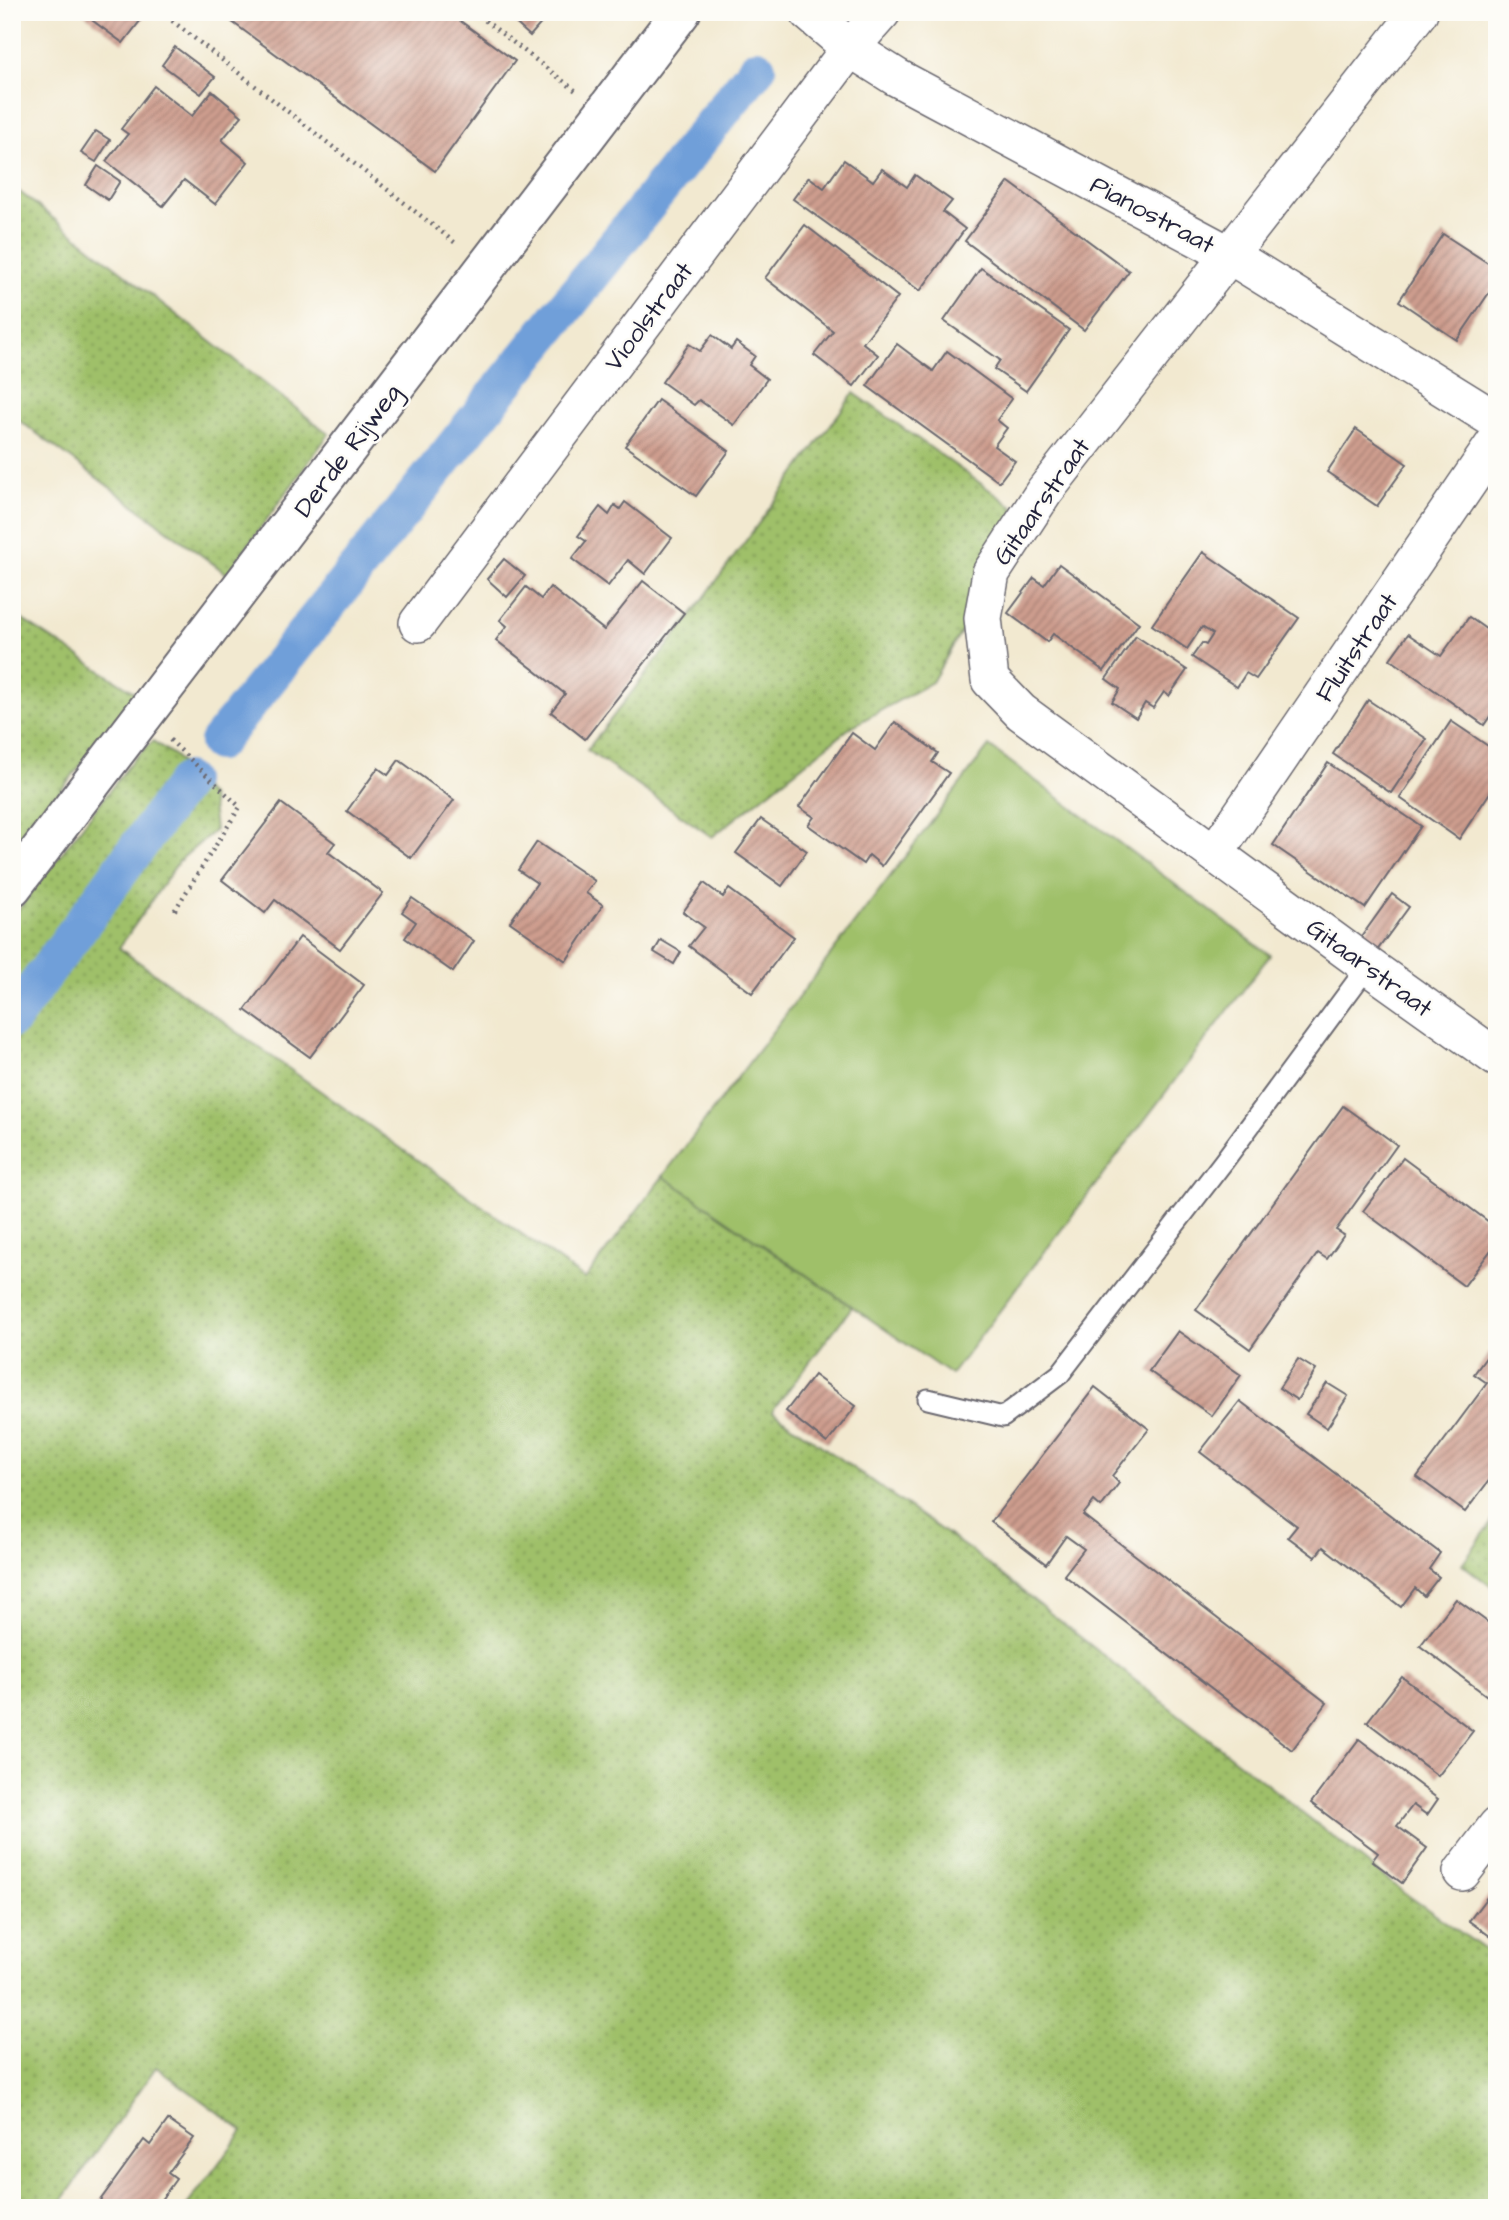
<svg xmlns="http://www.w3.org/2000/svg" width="1509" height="2220" viewBox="0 0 1509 2220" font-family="'Architects Daughter',sans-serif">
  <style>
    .grass { fill: url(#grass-dots); stroke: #607152; stroke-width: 2 }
    .pitch { fill: #9fc069; stroke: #607152; stroke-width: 2 }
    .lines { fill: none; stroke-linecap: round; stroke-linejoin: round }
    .canal { stroke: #6f9fd9; stroke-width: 38 }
    .building { fill: url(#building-hatch) }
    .lane-casing { stroke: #6b686f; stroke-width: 23 }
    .street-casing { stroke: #6b686f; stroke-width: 40 }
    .secondary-casing { stroke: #6b686f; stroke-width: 42 }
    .path { stroke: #6b686f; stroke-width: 4.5; stroke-dasharray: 2 5; stroke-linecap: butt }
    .lane { stroke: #fff; stroke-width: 19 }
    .street { stroke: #fff; stroke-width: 37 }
    .secondary { stroke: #fff; stroke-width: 38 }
    .labels { text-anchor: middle; stroke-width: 5; stroke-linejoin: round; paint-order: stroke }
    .street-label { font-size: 26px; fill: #22223b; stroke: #fdfcf7 }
  </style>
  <defs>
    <pattern id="grass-dots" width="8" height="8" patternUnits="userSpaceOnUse" patternTransform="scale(1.75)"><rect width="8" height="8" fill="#9fc069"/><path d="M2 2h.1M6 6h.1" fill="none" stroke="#819c58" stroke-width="1.8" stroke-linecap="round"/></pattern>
    <pattern id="building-hatch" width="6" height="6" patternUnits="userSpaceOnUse" patternTransform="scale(1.75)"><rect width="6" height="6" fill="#ce9d8e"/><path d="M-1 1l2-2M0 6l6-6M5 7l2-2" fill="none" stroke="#a78075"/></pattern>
  </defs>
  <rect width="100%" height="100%" fill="#fdfcf7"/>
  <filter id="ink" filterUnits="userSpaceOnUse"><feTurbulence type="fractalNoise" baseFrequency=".0143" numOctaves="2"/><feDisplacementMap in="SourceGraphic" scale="14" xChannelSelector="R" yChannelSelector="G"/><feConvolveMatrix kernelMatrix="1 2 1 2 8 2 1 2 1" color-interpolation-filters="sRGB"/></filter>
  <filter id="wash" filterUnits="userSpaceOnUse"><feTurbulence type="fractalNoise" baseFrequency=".00686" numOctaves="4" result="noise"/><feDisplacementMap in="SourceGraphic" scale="28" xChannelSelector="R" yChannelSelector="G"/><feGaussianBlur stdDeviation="1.57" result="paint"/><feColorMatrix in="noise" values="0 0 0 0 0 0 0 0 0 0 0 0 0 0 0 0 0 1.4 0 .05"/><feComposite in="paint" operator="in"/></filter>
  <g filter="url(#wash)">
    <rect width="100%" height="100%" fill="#f2e9d0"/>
    <g class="grass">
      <polygon points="12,186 329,434 227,574 12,415"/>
      <polygon points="854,393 1015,508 968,620 932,682 851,727 712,837 587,750 690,617"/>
      <polygon points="12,613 137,694 12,852"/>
      <polygon points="153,741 175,756 211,797 215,830 179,861 119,948 585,1279 663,1176 852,1307 772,1411 974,1553 1403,1892 1497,1958 1497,2208 185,2208 243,2131 156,2067 57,2208 12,2208 12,918 133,760"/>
      <polygon points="1497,1515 1497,1591 1462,1564"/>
    </g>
    <polygon class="pitch" points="989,746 1270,955 951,1375 663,1176"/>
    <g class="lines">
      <g class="canal">
        <polyline points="218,742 757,68"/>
        <polyline points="12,1019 186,781"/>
      </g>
    </g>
    <g id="blocks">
      <g class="building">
        <polygon points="81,12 147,12 123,43"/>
        <polygon points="227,12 448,12 515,61 435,171 224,16"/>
        <polygon points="511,12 551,12 530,36 508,16"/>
        <polygon points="175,47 215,77 201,94 162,65"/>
        <polygon points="154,86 192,116 212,91 242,116 222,140 248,162 215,204 184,180 163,206 106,161 128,134 121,129"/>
        <polygon points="96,131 110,140 96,162 81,153"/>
        <polygon points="844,160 873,181 882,169 907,187 915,175 952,201 943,212 965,229 920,291 793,199 809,177 824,188"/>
        <polygon points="98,166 120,181 108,200 86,185"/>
        <polygon points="1009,182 1129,271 1084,330 965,241"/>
        <polygon points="805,225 898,297 863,343 878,355 854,386 814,355 833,331 765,278"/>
        <polygon points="1443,234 1497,269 1497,281 1457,340 1399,301"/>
        <polygon points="981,268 1069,330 1026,391 994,369 1000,360 944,321"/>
        <polygon points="712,335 731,349 736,342 755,356 749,365 767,379 734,425 699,400 694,405 662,382 689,344 700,351"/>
        <polygon points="897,344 933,371 947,351 1012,399 997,420 1007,428 994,446 1015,461 999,482 867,386"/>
        <polygon points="658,400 729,451 696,496 625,446"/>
        <polygon points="1356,429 1407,464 1377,506 1327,472"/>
        <polygon points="625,502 672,538 645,574 628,560 608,586 572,559 586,541 578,536 600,507 609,515 615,505 620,509"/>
        <polygon points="1203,552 1299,618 1256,679 1246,673 1237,687 1192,657 1202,643 1206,645 1213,634 1202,627 1187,649 1152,625"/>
        <polygon points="504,559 525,576 507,597 487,579"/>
        <polygon points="1059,564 1139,623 1104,671 1053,634 1047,642 1008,613 1034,578 1044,585"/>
        <polygon points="643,581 684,613 585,739 551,712 565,694 496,640 507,626 500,620 526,587 541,599 550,587 604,630"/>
        <polygon points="1469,617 1497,637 1497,706 1484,725 1390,659 1408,634 1441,656"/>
        <polygon points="1136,636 1187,670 1169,696 1164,692 1153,708 1145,703 1136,718 1112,702 1120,689 1106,679"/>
        <polygon points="1368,700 1427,739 1391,793 1333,754"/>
        <polygon points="1451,721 1497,752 1497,782 1459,839 1400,798"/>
        <polygon points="895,722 938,753 932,762 949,773 882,866 869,855 863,864 808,825 814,817 799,807 852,733 875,750"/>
        <polygon points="399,760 454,800 411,858 347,811 378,768 388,775"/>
        <polygon points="1328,763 1421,826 1365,908 1273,845"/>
        <polygon points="281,803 335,843 328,852 383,893 340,949 275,900 265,913 222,880"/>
        <polygon points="761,819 807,851 782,886 736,853"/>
        <polygon points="537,842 595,881 586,893 603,905 566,961 510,922 537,883 518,870"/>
        <polygon points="704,883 723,897 729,889 794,937 752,993 689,946 704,927 683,912"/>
        <polygon points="1392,894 1409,907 1376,952 1359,940"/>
        <polygon points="412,898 474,941 453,972 405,938 416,922 402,912"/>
        <polygon points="300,937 364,985 310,1057 245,1010"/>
        <polygon points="661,940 681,952 674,964 654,952"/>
        <polygon points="1343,1106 1397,1145 1336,1230 1344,1235 1327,1259 1318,1253 1250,1349 1196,1310"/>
        <polygon points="1403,1158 1497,1228 1497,1242 1464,1286 1363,1211"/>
        <polygon points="1178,1331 1241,1375 1212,1416 1149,1371"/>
        <polygon points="1493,1348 1497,1351 1497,1470 1465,1512 1417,1477 1487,1383 1474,1374"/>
        <polygon points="1298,1359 1316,1370 1297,1400 1279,1388"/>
        <polygon points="814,1375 856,1406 827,1443 786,1411"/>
        <polygon points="1327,1383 1348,1396 1327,1428 1306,1414"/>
        <polygon points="1095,1387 1149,1429 1112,1476 1119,1483 1101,1507 1094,1501 1083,1515 1327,1703 1292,1750 1064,1575 1084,1549 1066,1536 1046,1564 991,1522"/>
        <polygon points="1240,1401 1440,1553 1429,1569 1439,1577 1424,1596 1415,1588 1401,1607 1323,1547 1315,1557 1288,1537 1297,1526 1200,1452"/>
        <polygon points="1456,1599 1497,1629 1497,1697 1494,1701 1420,1646"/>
        <polygon points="1402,1677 1473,1731 1438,1776 1367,1722"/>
        <polygon points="1359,1739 1438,1799 1427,1815 1413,1805 1397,1826 1427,1848 1402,1883 1372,1861 1378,1853 1311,1803"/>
        <polygon points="1497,1884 1497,1941 1469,1921"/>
        <polygon points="168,2120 194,2138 168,2173 176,2179 155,2208 99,2208 96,2206 144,2140 150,2145"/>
      </g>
    </g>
  </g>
  <g filter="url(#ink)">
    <use href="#blocks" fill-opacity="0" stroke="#6b686f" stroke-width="2"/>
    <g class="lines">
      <g class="lane-casing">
        <polyline id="lane" points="928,1399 1003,1417 1060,1374 1224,1161 1368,966"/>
      </g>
      <g class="street-casing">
        <g id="street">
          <polyline points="808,12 850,48 896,77 1228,254 1497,421"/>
          <polyline points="1419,12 1044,492 991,573 983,618 990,680 1021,712 1368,966 1497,1058"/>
          <polyline points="418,623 850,48 882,12"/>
          <polyline points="1215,853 1497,440"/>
          <polyline points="1462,1872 1497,1826"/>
        </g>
      </g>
      <g class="secondary-casing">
        <polyline id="secondary" points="12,887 681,12"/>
      </g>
      <g class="path">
        <polyline points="161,12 458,245"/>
        <polyline points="474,12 576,91"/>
        <polyline points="170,740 240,807 173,913"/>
      </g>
      <use href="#lane" class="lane"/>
      <use href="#street" class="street"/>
      <use href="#secondary" class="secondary"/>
    </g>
  </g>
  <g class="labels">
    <g class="street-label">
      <text transform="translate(1153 214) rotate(28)" y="9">Pianostraat</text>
      <text transform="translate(648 316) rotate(-53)" y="9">Vioolstraat</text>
      <text transform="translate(347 450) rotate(-53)" y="9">Derde Rijweg</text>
      <text transform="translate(1041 501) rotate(-55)" y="9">Gitaarstraat</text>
      <text transform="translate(1356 647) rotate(-56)" y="9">Fluitstraat</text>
      <text transform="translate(1370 967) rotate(36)" y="9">Gitaarstraat</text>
    </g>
  </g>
  <rect width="1509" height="2220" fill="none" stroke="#fdfcf7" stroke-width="42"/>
</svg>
